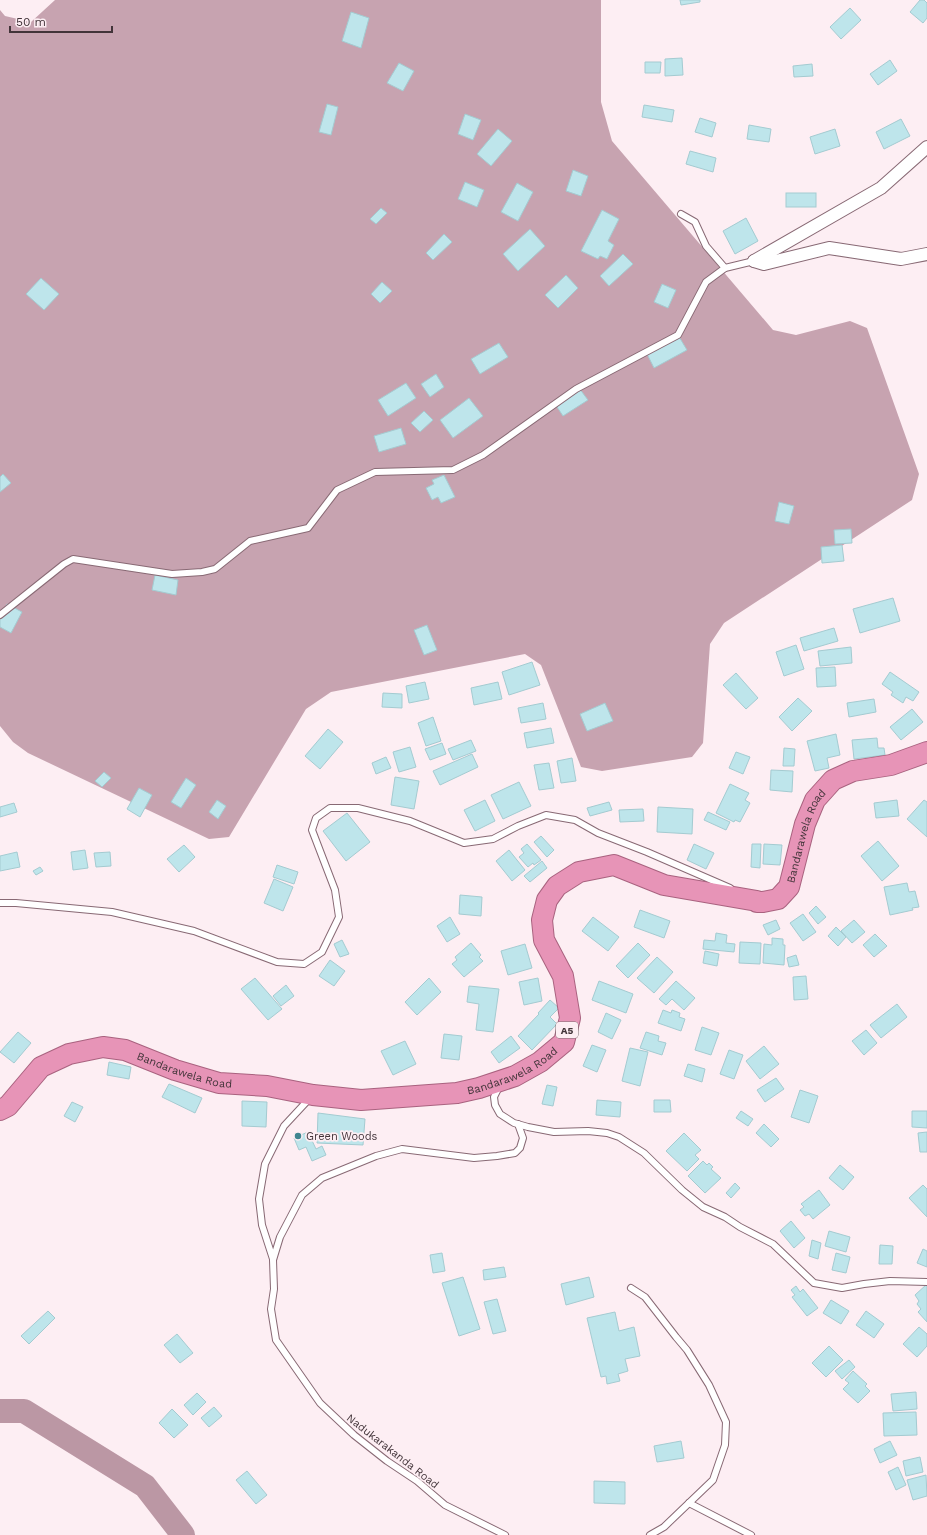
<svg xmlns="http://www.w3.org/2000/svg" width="927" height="1535" viewBox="0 0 927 1535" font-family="'Work Sans',sans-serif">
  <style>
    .forest { fill: #c7a3b0 }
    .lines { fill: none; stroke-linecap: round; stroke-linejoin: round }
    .river { stroke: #bb97a4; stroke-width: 24 }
    .building { fill: #bee5eb; stroke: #a4cbd1 }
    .service-casing { stroke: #886974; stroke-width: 8 }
    .minor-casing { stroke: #886974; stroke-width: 14 }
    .trunk-casing { stroke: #a9627f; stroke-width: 22 }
    .service { stroke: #fff; stroke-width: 6 }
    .minor { stroke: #fff; stroke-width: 12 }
    .trunk { stroke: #e794b7; stroke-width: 20 }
    .poi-dot { fill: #3f858f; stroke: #fdeef3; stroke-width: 1.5 }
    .labels { text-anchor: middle; stroke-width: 3.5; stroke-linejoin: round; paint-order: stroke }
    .shield { fill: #fdeef3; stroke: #7a6c71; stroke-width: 1 }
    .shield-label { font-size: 10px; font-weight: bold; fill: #423439 }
    .street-label { font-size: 11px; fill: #423439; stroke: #fdeef3 }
    .poi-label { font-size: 11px; fill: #423439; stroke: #fdeef3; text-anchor: start }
  </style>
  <rect width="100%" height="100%" fill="#fdeef3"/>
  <polygon class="forest" points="55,0 601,0 601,102 612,141 773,330 796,335 850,321 867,328 919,474 912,500 724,623 710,644 703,743 692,757 602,771 581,767 541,665 525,654 331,692 306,709 229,837 209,839 28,753 13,742 0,726 0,10 5,16 31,22"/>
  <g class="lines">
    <polyline class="river" points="0,1411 24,1411 145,1486 183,1535"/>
  </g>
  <g class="building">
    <polygon points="680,0 700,0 700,2 681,5"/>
    <polygon points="920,0 924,0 927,3 927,18 923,23 910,12"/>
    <polygon points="850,8 861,20 841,39 830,27"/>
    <polygon points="351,12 369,18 361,48 342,41"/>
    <polygon points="682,58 683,75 665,76 665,59"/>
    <polygon points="890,60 897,71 878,85 870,74"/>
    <polygon points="645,62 661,62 660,73 645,73"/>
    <polygon points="399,63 414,71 403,91 387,83"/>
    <polygon points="812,64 813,76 794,77 793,66"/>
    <polygon points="327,104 338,107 331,135 319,132"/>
    <polygon points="644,105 674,110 672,122 642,117"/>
    <polygon points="465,114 481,120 473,140 458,134"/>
    <polygon points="700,118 716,123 712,137 695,132"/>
    <polygon points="901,119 910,136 884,149 876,132"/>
    <polygon points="749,125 771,129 769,142 747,139"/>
    <polygon points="498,129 512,141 491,166 477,154"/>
    <polygon points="835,129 840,146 815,154 810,137"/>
    <polygon points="690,151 716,158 713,172 686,164"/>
    <polygon points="573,170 588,176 581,196 566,191"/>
    <polygon points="465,182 484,190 477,207 458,199"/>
    <polygon points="517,183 533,192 518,221 501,212"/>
    <rect x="786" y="193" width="30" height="14"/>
    <polygon points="381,208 387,213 376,224 370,219"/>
    <polygon points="602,210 619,219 608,241 614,245 607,259 600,256 598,259 581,251"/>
    <polygon points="746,218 758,241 735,254 723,231"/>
    <polygon points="530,229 545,246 518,271 503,254"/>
    <polygon points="444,234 452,242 433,260 426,253"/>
    <polygon points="623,254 633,264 609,286 600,276"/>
    <polygon points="566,275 578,288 558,308 545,295"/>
    <polygon points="41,278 59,294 44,310 26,294"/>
    <polygon points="382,282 392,291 380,303 371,294"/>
    <polygon points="662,284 676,290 668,308 654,302"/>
    <polygon points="678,335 687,350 654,368 646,352"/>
    <polygon points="499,343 508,357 480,374 471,359"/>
    <polygon points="436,374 444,387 430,397 421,384"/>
    <polygon points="406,383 416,398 388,416 378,400"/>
    <polygon points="579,388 588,400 563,416 555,404"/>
    <polygon points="469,398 483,416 453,438 440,420"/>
    <polygon points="424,411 433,420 420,432 411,423"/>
    <polygon points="401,428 406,444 379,452 374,436"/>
    <polygon points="3,474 11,483 0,492 0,477"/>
    <polygon points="444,475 455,497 441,503 438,497 432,500 426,488 434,484 432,480"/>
    <polygon points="779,502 794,506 789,524 775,521"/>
    <polygon points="851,529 852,543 835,544 834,530"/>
    <polygon points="842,545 844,561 822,563 821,547"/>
    <polygon points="155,575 178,580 176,595 152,590"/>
    <polygon points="893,598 900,621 860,633 853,609"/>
    <polygon points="7,604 22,612 11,633 0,627 0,617"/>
    <polygon points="427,625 437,650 424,655 414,630"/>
    <polygon points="834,628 838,641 804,651 800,638"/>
    <polygon points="796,645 804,669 784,676 776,652"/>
    <polygon points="851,647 852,663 820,666 818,651"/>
    <polygon points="532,662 540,685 509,695 502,672"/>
    <polygon points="835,667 836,686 817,687 816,668"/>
    <polygon points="890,672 919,692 913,701 906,697 903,703 891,695 893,692 882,684"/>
    <polygon points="736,673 758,698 746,709 723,685"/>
    <polygon points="425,682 429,699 409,703 406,686"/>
    <polygon points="498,682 502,699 474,705 471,688"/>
    <polygon points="383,693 402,694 402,708 382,707"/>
    <polygon points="798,698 812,711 792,731 779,717"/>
    <polygon points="874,699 876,712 849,717 847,703"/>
    <polygon points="543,703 546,719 521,723 518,708"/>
    <polygon points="605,703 613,721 587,731 580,714"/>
    <polygon points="912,709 923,722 901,740 890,727"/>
    <polygon points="433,717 441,741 426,746 418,723"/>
    <polygon points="551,728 554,743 527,748 524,733"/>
    <polygon points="328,729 343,742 320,769 305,756"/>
    <polygon points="836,734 840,755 827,758 829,768 815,771 807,741"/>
    <polygon points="877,738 878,748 884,748 885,755 854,759 852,740"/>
    <polygon points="471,740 476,751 453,760 448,749"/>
    <polygon points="442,743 446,754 430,760 425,749"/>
    <polygon points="410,747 416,767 399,772 393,752"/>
    <polygon points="784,748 795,749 794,766 783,766"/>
    <polygon points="736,752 750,757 743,774 729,768"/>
    <polygon points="472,754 478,767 440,785 433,771"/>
    <polygon points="386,757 391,768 376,774 372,763"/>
    <polygon points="572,758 576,781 561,783 557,761"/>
    <polygon points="549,763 554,788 539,790 534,765"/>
    <polygon points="771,770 793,771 792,792 770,790"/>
    <polygon points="104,772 111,778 102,787 95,781"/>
    <polygon points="395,777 419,781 414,809 391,805"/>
    <polygon points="186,778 196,785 181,808 171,802"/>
    <polygon points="519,782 531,806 503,819 491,795"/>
    <polygon points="730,784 749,793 745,800 750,803 740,822 735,820 734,822 716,813"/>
    <polygon points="139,788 152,795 140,817 127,809"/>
    <polygon points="217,800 226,806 218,819 209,812"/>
    <polygon points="485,800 495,821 475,831 464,810"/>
    <polygon points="897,800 899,816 876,818 874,803"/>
    <polygon points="924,800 927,802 927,837 907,819"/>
    <polygon points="609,802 612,810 590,816 587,808"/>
    <polygon points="14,803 17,812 0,817 0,807"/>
    <polygon points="658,807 693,809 692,834 657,832"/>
    <polygon points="643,809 644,821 620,822 619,810"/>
    <polygon points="708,812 730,822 726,830 704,820"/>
    <polygon points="347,813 370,842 346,861 323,831"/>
    <polygon points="541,836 554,850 547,857 534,842"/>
    <polygon points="878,841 899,866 882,881 861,856"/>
    <polygon points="527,844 541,860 534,865 533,863 528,867 519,857 524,853 521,849"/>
    <polygon points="694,844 714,853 706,869 687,860"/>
    <polygon points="752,844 761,844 760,868 751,867"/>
    <polygon points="764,844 782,845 780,865 763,864"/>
    <polygon points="184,845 195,857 179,872 167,859"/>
    <polygon points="85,850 88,868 73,870 71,852"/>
    <polygon points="509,850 525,870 512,881 496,861"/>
    <polygon points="17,852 20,867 0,871 0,856"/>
    <polygon points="110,852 111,866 96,867 94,853"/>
    <polygon points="542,861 547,868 530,882 524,876"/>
    <polygon points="277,865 298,872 294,884 273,877"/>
    <polygon points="40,867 43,871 36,875 33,871"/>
    <polygon points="274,879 293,887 283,911 264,903"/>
    <polygon points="907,883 909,892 915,891 919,907 912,908 913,910 890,915 884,887"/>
    <polygon points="460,895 482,897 481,916 459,914"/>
    <polygon points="816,906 826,917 818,924 809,913"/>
    <polygon points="640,910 670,921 664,938 634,927"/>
    <polygon points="803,914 816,932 803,941 790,923"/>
    <polygon points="450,917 460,934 447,942 437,926"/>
    <polygon points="593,917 619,937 608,951 582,931"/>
    <polygon points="776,920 780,929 768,935 763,925"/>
    <polygon points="854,920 865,932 852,943 841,931"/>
    <polygon points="836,927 846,937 838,946 828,936"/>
    <polygon points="716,933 727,935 726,943 735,944 734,952 703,949 704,940 715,941"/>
    <polygon points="875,934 887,946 874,957 863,945"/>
    <polygon points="772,938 783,939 783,945 785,945 784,965 763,963 764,944 772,945"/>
    <polygon points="342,940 349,954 340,957 334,944"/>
    <polygon points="740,942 761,943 760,964 739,963"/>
    <polygon points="471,943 481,955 479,957 483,961 464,977 452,964 457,960 455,957"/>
    <polygon points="638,943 650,955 628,978 616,966"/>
    <polygon points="525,944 532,968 508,975 501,951"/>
    <polygon points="705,951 719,954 717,966 703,963"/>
    <polygon points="796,955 799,965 789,967 787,958"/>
    <polygon points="657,957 673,972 654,993 637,978"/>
    <polygon points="330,960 345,971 334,986 319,976"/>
    <polygon points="806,976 808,999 794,1000 793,977"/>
    <polygon points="255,978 282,1009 268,1020 241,989"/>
    <polygon points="429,978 441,992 417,1015 405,1002"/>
    <polygon points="538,978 542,1001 524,1005 519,982"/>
    <polygon points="599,981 633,994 626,1013 592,1000"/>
    <polygon points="676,981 695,998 684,1010 672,999 666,1005 659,999"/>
    <polygon points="286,985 294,996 281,1006 273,996"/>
    <polygon points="469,986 499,989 493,1032 476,1030 479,1004 467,1002"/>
    <polygon points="550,1000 559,1008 550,1017 557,1024 532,1050 518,1036 539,1014 538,1013"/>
    <polygon points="897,1004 907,1017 881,1038 870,1025"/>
    <polygon points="663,1010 671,1013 672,1010 680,1013 679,1017 685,1019 681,1031 658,1023"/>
    <polygon points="606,1013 621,1020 612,1039 598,1032"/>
    <polygon points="702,1027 719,1033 711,1055 695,1050"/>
    <polygon points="866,1030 877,1043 864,1055 852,1041"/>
    <polygon points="18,1032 31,1043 14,1063 0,1052"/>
    <polygon points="646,1032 659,1036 658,1041 666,1043 662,1055 640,1048"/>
    <polygon points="444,1034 462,1036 459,1060 441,1058"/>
    <polygon points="511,1036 520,1048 499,1063 491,1052"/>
    <polygon points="405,1041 416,1064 393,1075 381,1051"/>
    <polygon points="592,1045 606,1050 597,1072 583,1066"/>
    <polygon points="764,1046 779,1064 760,1079 746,1061"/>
    <polygon points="630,1048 648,1052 640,1086 622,1081"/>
    <polygon points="729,1050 743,1055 734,1079 720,1074"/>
    <polygon points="109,1062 131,1067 129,1079 107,1075"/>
    <polygon points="688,1064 705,1069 702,1082 684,1076"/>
    <polygon points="776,1078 784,1089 765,1102 757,1090"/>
    <polygon points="169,1084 202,1098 195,1113 162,1097"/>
    <polygon points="547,1085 557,1087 553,1106 542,1104"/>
    <polygon points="800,1090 818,1096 809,1123 791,1117"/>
    <polygon points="597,1100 621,1102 620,1117 596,1115"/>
    <polygon points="654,1100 670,1100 671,1112 654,1112"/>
    <polygon points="242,1101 267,1102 266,1127 242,1126"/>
    <polygon points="72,1102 83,1107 75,1122 64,1116"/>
    <polygon points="741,1111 753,1119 748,1126 736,1118"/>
    <polygon points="912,1111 927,1111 927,1128 912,1127"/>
    <polygon points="318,1113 365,1119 363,1145 317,1143"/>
    <polygon points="764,1124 779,1139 771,1147 756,1133"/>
    <polygon points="308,1132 316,1149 322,1146 326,1155 312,1161 306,1147 299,1150 294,1138"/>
    <polygon points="927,1132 927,1152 920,1152 918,1133"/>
    <polygon points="684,1133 701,1150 695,1155 699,1159 687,1171 666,1151"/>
    <polygon points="703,1161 707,1165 709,1163 713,1167 711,1169 721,1178 705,1193 688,1176"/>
    <polygon points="840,1165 854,1177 843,1190 829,1178"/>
    <polygon points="735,1183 740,1188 731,1198 726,1193"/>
    <polygon points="923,1185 927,1189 927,1217 909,1198"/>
    <polygon points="819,1190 830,1205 813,1219 809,1214 805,1216 800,1210 804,1207 801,1204"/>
    <polygon points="791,1221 805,1238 794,1248 780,1231"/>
    <polygon points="829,1231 850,1237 846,1252 825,1246"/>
    <polygon points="812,1240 821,1243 818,1259 809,1256"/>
    <polygon points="880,1245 893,1246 892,1264 879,1264"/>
    <polygon points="923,1249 927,1251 927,1267 917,1263"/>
    <polygon points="442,1253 445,1271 433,1273 430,1255"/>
    <polygon points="836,1253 850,1257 846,1273 832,1270"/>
    <polygon points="504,1267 506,1277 484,1280 483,1270"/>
    <polygon points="463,1277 480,1329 459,1336 442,1283"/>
    <polygon points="589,1277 594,1297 566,1305 561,1284"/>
    <polygon points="927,1284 927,1322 918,1312 921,1309 917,1304 919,1301 915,1295"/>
    <polygon points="796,1286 800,1292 803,1289 818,1308 807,1316 792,1297 795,1295 791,1290"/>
    <polygon points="497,1299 506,1331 493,1334 484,1302"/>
    <polygon points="831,1300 849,1311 841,1324 823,1313"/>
    <polygon points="48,1311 55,1318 29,1344 21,1336"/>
    <polygon points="866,1311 884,1324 874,1338 856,1325"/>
    <polygon points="615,1312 619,1331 634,1327 640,1356 625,1359 628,1371 618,1374 620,1381 607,1384 606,1376 601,1377 587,1318"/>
    <polygon points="919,1327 927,1334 927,1346 917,1357 903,1344"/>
    <polygon points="177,1334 193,1353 180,1363 164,1345"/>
    <polygon points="829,1346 843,1360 826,1377 812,1363"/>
    <polygon points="849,1360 855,1367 842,1379 835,1371"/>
    <polygon points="853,1371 867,1384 865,1386 870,1391 858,1403 843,1389 849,1383 845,1380"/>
    <polygon points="916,1392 917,1409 893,1411 891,1394"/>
    <polygon points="197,1393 206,1402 193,1415 184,1405"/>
    <polygon points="214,1407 222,1416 209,1427 201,1418"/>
    <polygon points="172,1409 188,1425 174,1438 159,1423"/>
    <polygon points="916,1412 917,1435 884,1436 883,1413"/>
    <polygon points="681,1441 684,1458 657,1462 654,1446"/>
    <polygon points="890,1441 897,1455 880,1463 874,1449"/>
    <polygon points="920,1457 923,1472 906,1476 903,1461"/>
    <polygon points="898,1467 906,1485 896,1490 888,1472"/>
    <polygon points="247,1471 267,1495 256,1504 236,1480"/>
    <polygon points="926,1475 927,1496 913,1500 907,1480"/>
    <polygon points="594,1481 625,1482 625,1504 594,1503"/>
  </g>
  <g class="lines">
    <g class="service-casing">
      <g id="service">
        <polyline points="681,214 695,222 706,246 725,268"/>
        <polyline points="0,615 64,564 73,559 172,574 202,572 215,569 250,541 308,528 337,490 375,472 453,470 483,455 576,389 678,335 706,282 725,268 754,261"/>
        <polyline points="0,903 16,903 112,912 194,931 277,962 304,964 322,952 339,917 335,890 312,830 316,818 330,808 358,808 410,821 464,843 493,839 518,826 546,815 575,820 598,833 647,852 730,888"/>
        <polyline points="499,1087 494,1097 495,1105 500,1114 514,1123 528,1127 554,1132 588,1131 607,1133 619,1137 644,1153 682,1190 703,1207 725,1217 740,1227 773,1244 814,1283 842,1288 864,1284 890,1281 927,1282"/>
        <polyline points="273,1259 262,1225 259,1199 265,1164 284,1126 310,1098"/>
        <polyline points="631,1288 645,1297 676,1337 687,1350 709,1385 726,1422 725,1445 713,1480 664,1527 650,1535"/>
        <polyline points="689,1503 751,1535"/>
        <polyline points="505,1535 445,1505 417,1481 387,1461 354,1435 320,1403 276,1340 271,1309 274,1289 273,1260 280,1237 302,1195 322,1178 376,1156 402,1149 474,1158 497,1156 515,1153 520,1148 523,1138 518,1124"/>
      </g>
    </g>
    <g class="minor-casing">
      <g id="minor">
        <polyline points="754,261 881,188 927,147"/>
        <polyline points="754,261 764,264 829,248 901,259 927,254"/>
      </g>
    </g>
    <g class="trunk-casing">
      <g id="trunk">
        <path id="s1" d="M0 1110 8 1106 41 1067 69 1054 103 1047 125 1050 175 1070 219 1083 267 1086 313 1095 361 1100 457 1093 479 1088 515 1076 540 1062 564 1042 570 1018 563 976 544 940 542 920 547 900 557 886 579 872 614 865 664 885 757 901V902H763L778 899 789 887 805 824 815 800 833 780 853 771 891 765 927 752"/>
      </g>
    </g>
    <use href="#service" class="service"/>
    <use href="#minor" class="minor"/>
    <use href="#trunk" class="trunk"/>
  </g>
  <circle class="poi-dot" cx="298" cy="1136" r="4"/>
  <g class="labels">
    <rect class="shield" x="556" y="1022" width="22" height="16" rx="3"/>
    <g class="shield-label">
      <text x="567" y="1034">A5</text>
    </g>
    <g class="street-label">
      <text dy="4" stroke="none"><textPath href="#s1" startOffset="1076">Bandarawela Road</textPath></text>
      <text dy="4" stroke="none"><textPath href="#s1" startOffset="211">Bandarawela Road</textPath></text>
      <text dy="4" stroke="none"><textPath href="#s1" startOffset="547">Bandarawela Road</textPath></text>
      <text transform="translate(393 1451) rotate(38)" y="4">Nadukarakanda Road</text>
    </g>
    <g class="poi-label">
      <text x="306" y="1140">Green Woods</text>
    </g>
  </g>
  <path d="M10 26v6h102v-6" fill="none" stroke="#423439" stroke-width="2"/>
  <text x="16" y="26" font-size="12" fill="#423439" stroke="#fdeef3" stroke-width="3" paint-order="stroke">50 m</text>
</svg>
